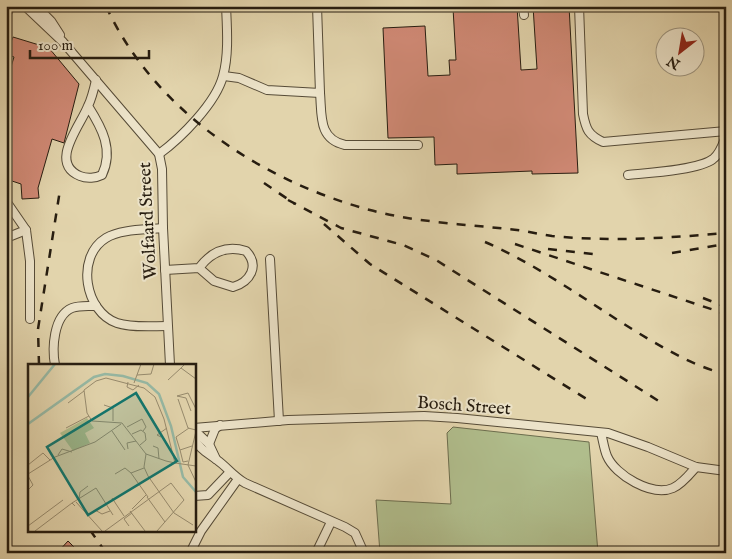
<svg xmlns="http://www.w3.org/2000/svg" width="732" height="559" viewBox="0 0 732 559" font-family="'IM FELL English',serif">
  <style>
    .green { fill: #b0bd8c; stroke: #6c6d4e }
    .building { fill: #d08975; stroke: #271d10 }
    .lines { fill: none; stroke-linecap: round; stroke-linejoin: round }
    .minor-casing { stroke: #564b37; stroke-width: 10 }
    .minor { stroke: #ece3c9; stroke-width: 8 }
    .rail { stroke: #271d10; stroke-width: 2.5; stroke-dasharray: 9 9; stroke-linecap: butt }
    .labels { text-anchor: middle; stroke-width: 4; stroke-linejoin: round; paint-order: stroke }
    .street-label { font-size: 18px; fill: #271d10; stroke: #ece3c9 }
    .inset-river { fill: none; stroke: #96b9a5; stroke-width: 2.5 }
    .inset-road { fill: none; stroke: #978b6e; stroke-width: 1 }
    .view { fill: #0f766e; fill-opacity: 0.15; stroke: #0f766e; stroke-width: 2.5 }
    .inset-edge { fill: none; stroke: #271d10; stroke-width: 2.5 }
  </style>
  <rect width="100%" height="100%" fill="#e2d4ac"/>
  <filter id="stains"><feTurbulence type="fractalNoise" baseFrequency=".004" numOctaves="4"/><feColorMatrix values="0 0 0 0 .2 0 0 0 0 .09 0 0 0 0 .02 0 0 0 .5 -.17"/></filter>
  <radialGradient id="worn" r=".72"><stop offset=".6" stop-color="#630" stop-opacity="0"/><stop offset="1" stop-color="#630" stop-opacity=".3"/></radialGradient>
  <polygon class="green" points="453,427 589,442 598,553 380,553 376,500 451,504 447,433"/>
  <g class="building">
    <polygon points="481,6 517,6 521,70 537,69 533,6 569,6 578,173 532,174 532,171 457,174 457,164 435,165 434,137 388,138 383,28 425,26 428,76 450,75 449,60 456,60 453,8"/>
    <polygon points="13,37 49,48 79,84 64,143 52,139 38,188 39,198 22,199 21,184 6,179 6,83 14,57 6,54"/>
    <polygon points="68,541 80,553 57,553"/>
  </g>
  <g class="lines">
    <g class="minor-casing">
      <g id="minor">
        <polyline points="25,6 63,42 159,154 162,169 163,228 170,365"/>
        <polyline points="36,6 51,21 60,35"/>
        <polyline points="523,6 524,15"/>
        <path d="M579 6 583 114C586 129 588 135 603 142L726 131"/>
        <polyline points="724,6 726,19"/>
        <polyline points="6,15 11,6"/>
        <polyline points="224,76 239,78 267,90 320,93 317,6"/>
        <path d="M320 93C322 115 318 139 345 145H418"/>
        <path d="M88 106C102 128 114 150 102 175 96 178 87 179 80 176 48 163 81 125 88 106 92 98 94 89 96 80"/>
        <path d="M159 154C181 138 216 103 223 76 229 55 227 28 226 6"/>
        <path d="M628 175C647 173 699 170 713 159 720 154 723 144 726 136"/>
        <polyline points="6,201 26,230 6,238"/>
        <path d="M163 228C145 230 121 229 106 238 75 257 85 312 117 323 132 328 152 326 167 326"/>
        <polyline points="26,230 30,261 30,319"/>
        <polyline points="270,259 279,421"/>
        <path d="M165 270 199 268 214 281 233 287C250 282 260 266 246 251 226 245 211 252 199 268"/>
        <path d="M55 365C52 349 53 316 72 308 79 305 89 306 96 306"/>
        <polyline points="194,428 288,420 424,416 457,418 608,433 648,447 696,467 726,471"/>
        <polyline points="194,430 209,444 216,459"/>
        <path d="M601 433C603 440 604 449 607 456 615 475 652 497 673 488 682 484 689 475 696 467"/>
        <path d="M194 438C199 449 208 453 217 460 227 467 233 476 245 483L345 527 355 533 364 553"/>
        <polyline points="209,444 215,429 220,425"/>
        <polyline points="194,496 208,495 229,473"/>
        <polyline points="190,553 201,531 238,479"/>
        <polyline points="316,553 331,522"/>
      </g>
    </g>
    <use href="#minor" class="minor"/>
    <g class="rail">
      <path d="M106 6C154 111 262 181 370 210 414 222 462 224 508 229 523 230 537 234 552 236 610 242 668 238 726 233"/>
      <polyline points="264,183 295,204"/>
      <polyline points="288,200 341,228 403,245 436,260 665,405"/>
      <polyline points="324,224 370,264 593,403"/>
      <path d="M485 242C556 273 615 324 683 358 696 365 712 370 726 375"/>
      <polyline points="515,244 726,314"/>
      <polyline points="548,249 601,255"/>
      <polyline points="672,253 726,244"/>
      <polyline points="703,298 721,305"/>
      <polyline points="39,365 38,329 60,190"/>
      <polyline points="90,530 106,553"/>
    </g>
  </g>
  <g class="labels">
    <g class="street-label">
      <text transform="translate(147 221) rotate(-93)" y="6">Wolfaard Street</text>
      <text transform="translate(464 405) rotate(4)" y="6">Bosch Street</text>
    </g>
  </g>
  <g transform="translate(28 364)">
    <rect width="168" height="168" fill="#e2d4ac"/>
    <path d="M59 54 66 64 57 69 62 79 45 87 32 69Z" fill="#b0bd8c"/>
    <path class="inset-river" d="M0 33 27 0M0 60 66 13 77 10 95 12 119 19 131 30 143 62 155 113 168 128"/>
    <path class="inset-road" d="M157 0 153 4 168 15M109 11 123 10 126 0M140 16 153 4M100 18 99 23 105 26 111 21M106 19 113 0M150 35 160 64 168 66M40 39 56 27M76 41 85 44V57M163 47 158 34 149 32 160 29 168 45M99 63 114 55 118 63 115 67M38 64 61 52M161 64 148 73 152 86 164 82M84 67 97 86M104 70 113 66 117 69 118 76 112 81M133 73 129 71 139 64M125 82 130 84 131 95M100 85 99 79 108 77M152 86 155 98 160 97M118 90 116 103 120 112 146 149 165 161M30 91 34 85 44 88M147 99 136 55 127 33 116 24 78 14 68 17 56 26 59 49 64 57 94 59 118 90 138 97 147 99 168 102M0 101 15 89 22 96M160 101 168 67M160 101 168 118M116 104 103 109 120 133M0 110 27 93 67 78 93 60M87 110 97 104 103 109M0 112 5 121 0 126M119 133 137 158M84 134 96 152M51 135 52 128 60 122M48 138 74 167M44 139 68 124 85 151M104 145 118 131M67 146 74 150 82 147M102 147 117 167M0 162 35 136M101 162 96 155 104 149M7 167 44 139 47 142M77 167 143 119 156 136 129 167"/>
    <path class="view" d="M108 29 149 97 60 151 19 83Z"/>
    <rect width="168" height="168" class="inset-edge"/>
  </g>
  <rect width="732" height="559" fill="none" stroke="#e2d4ac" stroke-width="25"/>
  <rect x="8" y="8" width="717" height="544" fill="none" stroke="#271d10" stroke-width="2.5"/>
  <rect x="12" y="12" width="707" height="534" fill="none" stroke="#271d10"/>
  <g transform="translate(680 52) rotate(211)"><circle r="24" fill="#ece3c9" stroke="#9d947f"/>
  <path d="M0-4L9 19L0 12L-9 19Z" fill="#8f2418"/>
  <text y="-8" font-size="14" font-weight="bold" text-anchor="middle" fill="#271d10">N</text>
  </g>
  <path d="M30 50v8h119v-8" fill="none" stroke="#271d10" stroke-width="2.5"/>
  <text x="38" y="50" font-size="15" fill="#271d10" stroke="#ece3c9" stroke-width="4" paint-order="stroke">100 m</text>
  <rect width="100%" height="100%" filter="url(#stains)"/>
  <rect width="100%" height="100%" fill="url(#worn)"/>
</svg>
